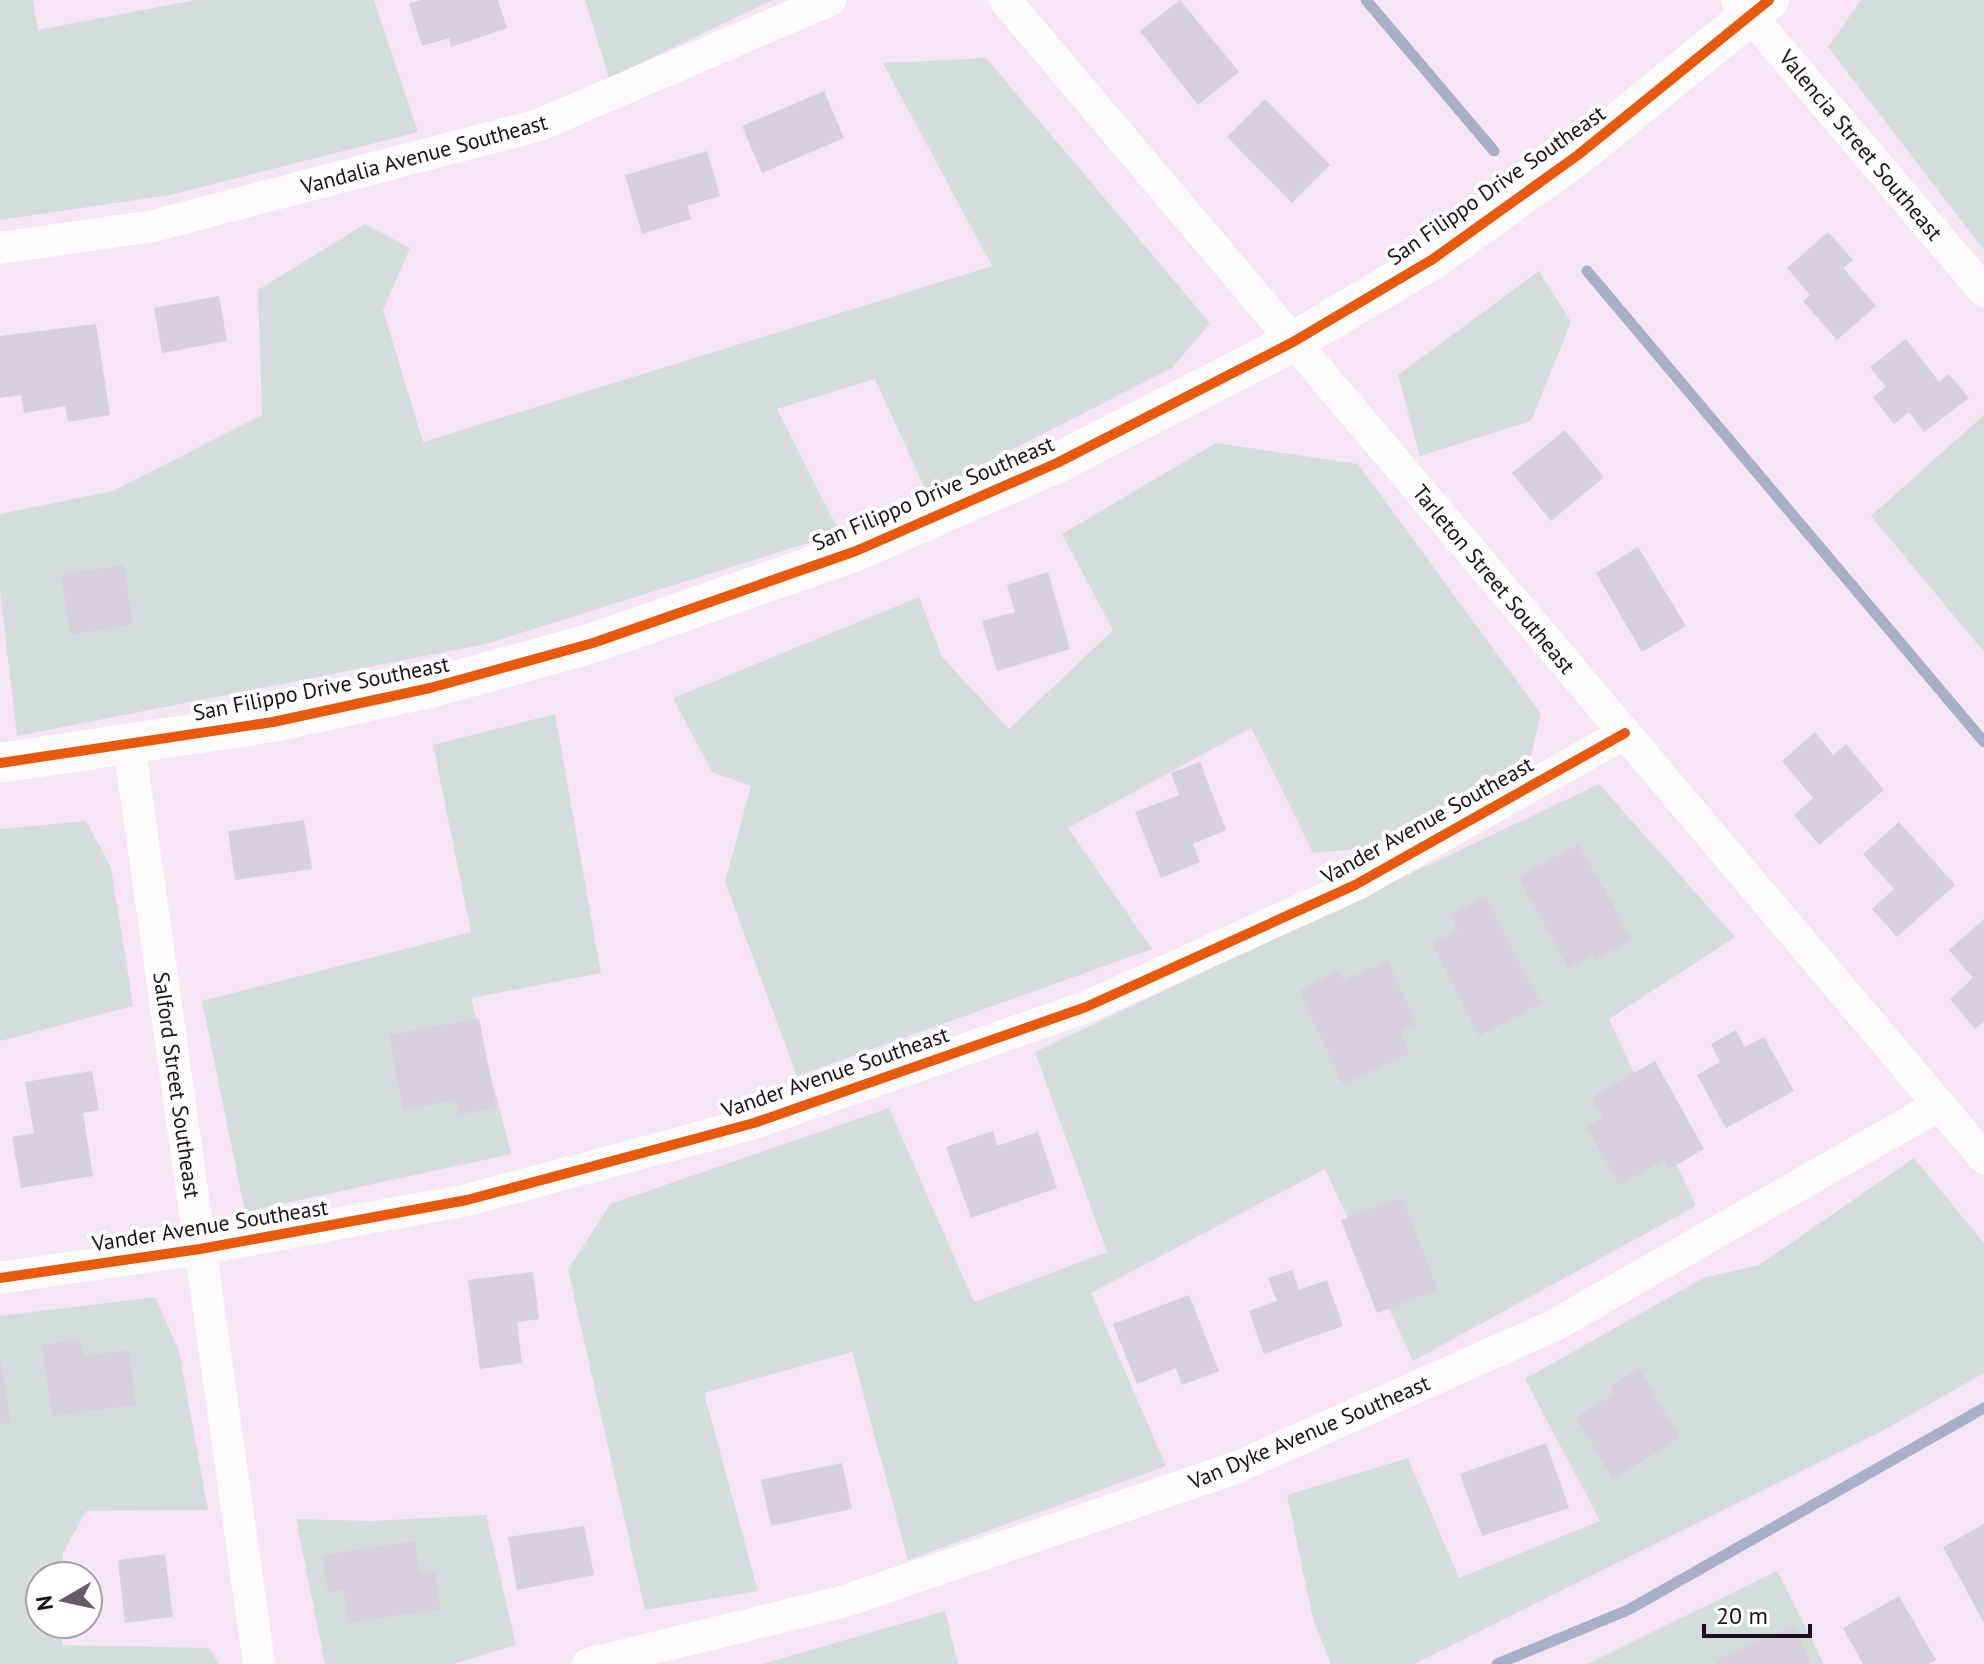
<svg xmlns="http://www.w3.org/2000/svg" width="1984" height="1664" viewBox="0 0 1984 1664" font-family="'PT Sans',sans-serif">
  <style>
    .green { fill: #d5dddc }
    .lines { fill: none; stroke-linecap: round; stroke-linejoin: round }
    .stream { stroke: #a7b0c6; stroke-width: 11 }
    .building { fill: #d7d0dd }
    .minor { stroke: #fefbfd; stroke-width: 32 }
    .tertiary { stroke: #fefbfd; stroke-width: 40 }
    .cycleway-casing { stroke: #fff; stroke-width: 15 }
    .cycleway { stroke: #e8590c; stroke-width: 10 }
    .labels { text-anchor: middle; stroke-width: 8; stroke-linejoin: round; paint-order: stroke }
    .street-label { font-size: 22px; fill: #1c111b; stroke: #fff }
  </style>
  <rect width="100%" height="100%" fill="#f6e5f4"/>
  <g class="green">
    <polygon points="0,0 33,0 38,30 195,0 374,0 418,132 170,195 0,220"/>
    <polygon points="585,0 773,0 609,78"/>
    <polygon points="1861,0 1984,0 1984,250 1828,47"/>
    <polygon points="986,58 1210,323 1172,368 927,493 875,379 777,409 840,533 486,644 17,736 0,590 0,514 113,491 262,415 258,290 365,224 410,248 383,310 423,442 992,266 883,63"/>
    <polygon points="1539,271 1571,322 1531,421 1420,456 1398,375"/>
    <polygon points="1984,415 1984,652 1871,516"/>
    <polygon points="1216,443 1358,464 1541,714 1531,756 1371,848 1313,853 1251,728 1068,828 1152,949 797,1076 725,882 751,786 712,772 673,698 919,597 942,657 1009,729 1113,630 1062,534"/>
    <polygon points="555,714 601,973 471,998 511,1154 245,1212 202,1001 471,932 433,745"/>
    <polygon points="1599,784 1735,937 1609,1019 1696,1206 1413,1361 1325,1169 1091,1293 1166,1466 908,1560 852,1352 704,1393 758,1591 645,1610 568,1270 610,1204 889,1108 974,1302 1107,1252 1035,1052"/>
    <polygon points="86,821 111,867 133,1006 0,1041 0,829"/>
    <polygon points="1914,1158 1984,1243 1984,1373 1886,1429 1414,1664 1331,1664 1313,1619 1287,1495 1408,1458 1459,1578 1600,1521 1525,1379 1703,1278 1759,1265"/>
    <polygon points="155,1297 179,1351 208,1510 86,1511 63,1553 63,1576 40,1576 40,1624 62,1624 62,1645 209,1648 219,1664 0,1664 0,1316"/>
    <polygon points="486,1515 516,1645 453,1664 325,1664 296,1519 371,1521"/>
    <polygon points="1777,1571 1824,1664 1587,1664"/>
    <polygon points="945,1611 958,1664 762,1664"/>
  </g>
  <g class="lines">
    <g class="stream">
      <polyline points="1366,0 1494,151"/>
      <polyline points="1587,271 1984,742"/>
      <polyline points="1497,1664 1628,1610 1984,1408"/>
    </g>
  </g>
  <g class="building">
    <polygon points="421,0 498,0 507,28 451,47 449,38 422,46 409,4"/>
    <polygon points="1180,0 1239,72 1198,105 1140,31"/>
    <polygon points="824,91 844,138 762,173 742,126"/>
    <polygon points="1265,99 1330,165 1292,203 1227,137"/>
    <polygon points="707,151 720,196 687,206 691,219 642,234 625,175"/>
    <polygon points="1828,232 1853,260 1843,268 1876,306 1837,340 1803,301 1810,295 1787,268"/>
    <polygon points="219,296 227,341 162,353 154,308"/>
    <polygon points="96,324 110,415 68,422 65,406 24,413 21,395 0,398 0,336"/>
    <polygon points="1906,339 1939,382 1949,374 1969,398 1924,432 1909,412 1894,424 1873,397 1886,387 1870,367"/>
    <polygon points="1565,430 1604,477 1551,521 1512,473"/>
    <polygon points="1638,547 1686,626 1642,652 1596,573"/>
    <polygon points="124,565 133,625 70,635 61,574"/>
    <polygon points="1048,572 1070,649 997,671 982,621 1015,612 1007,585"/>
    <polygon points="1815,732 1833,755 1846,744 1884,790 1819,845 1794,815 1813,798 1782,761"/>
    <polygon points="1200,762 1226,830 1193,844 1200,862 1161,878 1135,812 1179,795 1171,773"/>
    <polygon points="304,820 312,869 235,880 228,831"/>
    <polygon points="1899,822 1955,885 1897,937 1872,909 1894,889 1863,854"/>
    <polygon points="1579,844 1632,940 1596,960 1593,955 1568,968 1518,877"/>
    <polygon points="1486,897 1541,1004 1479,1036 1432,943 1458,930 1450,915"/>
    <polygon points="1984,919 1984,1021 1975,1029 1950,999 1973,978 1949,950"/>
    <polygon points="1387,960 1417,1024 1400,1032 1410,1053 1343,1085 1299,991 1339,971 1344,981"/>
    <polygon points="479,1018 496,1107 459,1115 456,1100 403,1110 389,1035"/>
    <polygon points="1736,1030 1745,1047 1764,1037 1794,1091 1726,1128 1697,1075 1720,1062 1711,1044"/>
    <polygon points="1655,1061 1704,1149 1669,1169 1664,1160 1619,1185 1587,1127 1603,1117 1592,1097"/>
    <polygon points="92,1071 99,1110 83,1113 93,1176 21,1188 12,1137 34,1133 25,1082"/>
    <polygon points="993,1131 997,1146 1038,1132 1057,1188 971,1218 946,1147"/>
    <polygon points="1402,1197 1438,1290 1377,1313 1341,1220"/>
    <polygon points="1292,1270 1299,1290 1327,1280 1343,1326 1264,1354 1249,1311 1277,1301 1268,1278"/>
    <polygon points="533,1272 539,1319 517,1322 522,1363 480,1369 468,1280"/>
    <polygon points="1189,1295 1219,1371 1182,1385 1176,1368 1137,1384 1113,1324"/>
    <polygon points="80,1339 83,1356 129,1350 136,1405 52,1416 42,1345"/>
    <polygon points="0,1356 11,1422 0,1424"/>
    <polygon points="1639,1368 1680,1438 1613,1479 1576,1417 1615,1394 1610,1386"/>
    <polygon points="1546,1443 1569,1508 1482,1536 1460,1474"/>
    <polygon points="842,1463 852,1509 771,1526 761,1480"/>
    <polygon points="1984,1524 1984,1623 1943,1547"/>
    <polygon points="584,1526 594,1575 517,1590 508,1537"/>
    <polygon points="415,1541 420,1574 435,1572 440,1609 348,1623 344,1590 328,1593 322,1555"/>
    <polygon points="165,1554 173,1617 125,1623 118,1560"/>
    <polygon points="1899,1596 1936,1660 1929,1664 1863,1664 1843,1628"/>
    <polygon points="1794,1625 1811,1664 1718,1664 1716,1660"/>
  </g>
  <g class="lines">
    <g class="minor">
      <polyline points="1005,0 1984,1158"/>
      <polyline points="1737,0 1984,291"/>
      <polyline points="0,248 153,226 539,125 830,0"/>
      <polyline points="129,744 259,1664"/>
      <polyline points="0,1278 200,1249 467,1200 754,1123 1086,1007 1355,885 1625,733"/>
      <polyline points="588,1664 842,1602 1235,1468 1553,1326 1939,1105"/>
    </g>
    <polyline class="tertiary" points="0,763 273,722 430,688 593,643 856,551 1057,463 1293,342 1433,259 1578,155 1769,0"/>
    <g class="cycleway-casing">
      <g id="cycleway">
        <polyline points="0,763 273,722 430,688 593,643 856,551 1057,463 1293,342 1433,259 1578,155 1769,0"/>
        <polyline points="0,1278 200,1249 467,1200 754,1123 1086,1007 1355,885 1625,733"/>
      </g>
    </g>
    <use href="#cycleway" class="cycleway"/>
  </g>
  <g class="labels">
    <g class="street-label">
      <text transform="translate(1861 145) rotate(50)" y="8">Valencia Street Southeast</text>
      <text transform="translate(424 154) rotate(-15)" y="8">Vandalia Avenue Southeast</text>
      <text transform="translate(1496 185) rotate(-35)" y="8">San Filippo Drive Southeast</text>
      <text transform="translate(933 493) rotate(-23)" y="8">San Filippo Drive Southeast</text>
      <text transform="translate(1494 579) rotate(50)" y="8">Tarleton Street Southeast</text>
      <text transform="translate(321 688) rotate(-11)" y="8">San Filippo Drive Southeast</text>
      <text transform="translate(1427 820) rotate(-29)" y="8">Vander Avenue Southeast</text>
      <text transform="translate(835 1072) rotate(-19)" y="8">Vander Avenue Southeast</text>
      <text transform="translate(177 1085) rotate(82)" y="8">Salford Street Southeast</text>
      <text transform="translate(210 1225) rotate(-9)" y="8">Vander Avenue Southeast</text>
      <text transform="translate(1309 1432) rotate(-23)" y="8">Van Dyke Avenue Southeast</text>
    </g>
  </g>
  <g transform="translate(64 1600) rotate(261)"><circle r="38" fill="#ffffff" stroke="#a4a0a4" stroke-width="2"/>
  <path d="M0-6L14 30L0 20L-14 30Z" fill="#685b67"/>
  <text y="-12" font-size="22" font-weight="bold" text-anchor="middle" fill="#1c111b">N</text>
  </g>
  <path d="M1704 1624v12h106v-12" fill="none" stroke="#1c111b" stroke-width="4"/>
  <text x="1716" y="1624" font-size="24" fill="#1c111b" stroke="#ffffff" stroke-width="6" paint-order="stroke">20 m</text>
</svg>
